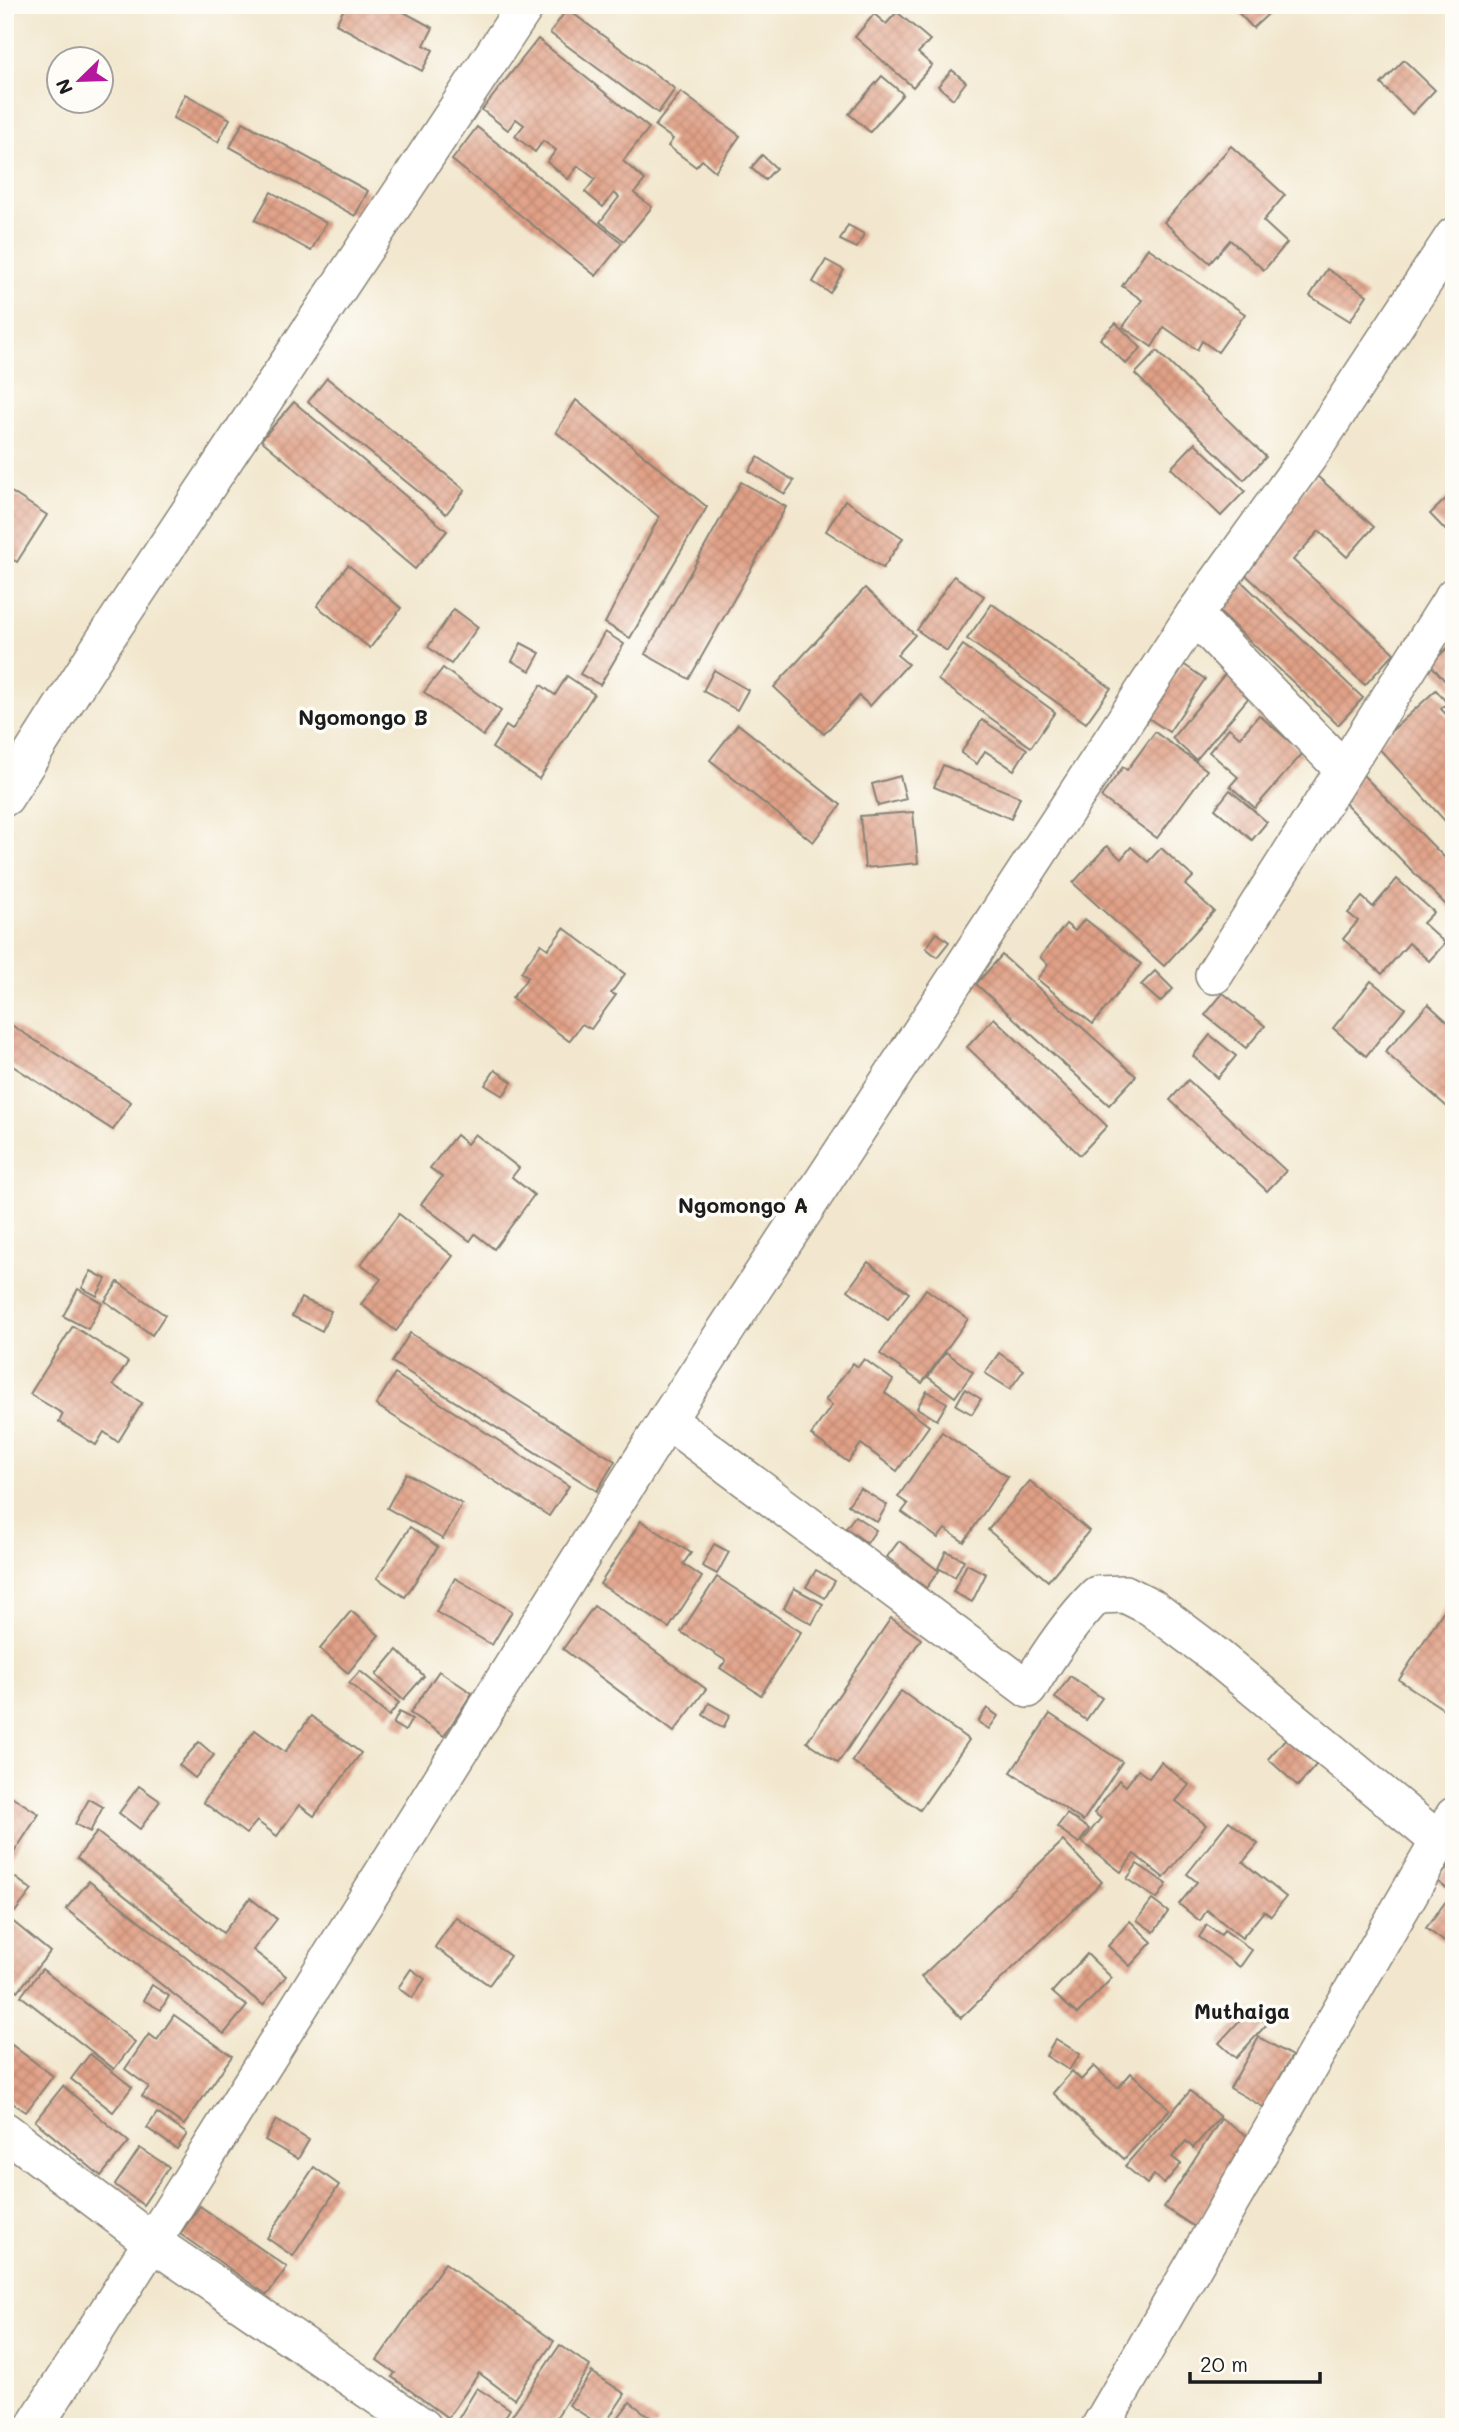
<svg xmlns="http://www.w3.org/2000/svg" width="1459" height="2432" viewBox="0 0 1459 2432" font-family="Mali,sans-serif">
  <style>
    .building { fill: url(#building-cross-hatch) }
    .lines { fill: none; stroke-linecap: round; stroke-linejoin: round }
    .street-casing { stroke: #878275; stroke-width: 40 }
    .street { stroke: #fff; stroke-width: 37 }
    .labels { text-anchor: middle; stroke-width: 7; stroke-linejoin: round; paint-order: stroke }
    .quarter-label { font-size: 21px; font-weight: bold; fill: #1c1c1c; stroke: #fdfcf7 }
  </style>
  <defs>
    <pattern id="building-cross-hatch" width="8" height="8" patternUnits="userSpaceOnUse" patternTransform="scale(1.75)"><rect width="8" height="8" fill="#e0a086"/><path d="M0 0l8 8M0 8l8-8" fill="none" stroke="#c08973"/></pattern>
  </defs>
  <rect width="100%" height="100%" fill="#fdfcf7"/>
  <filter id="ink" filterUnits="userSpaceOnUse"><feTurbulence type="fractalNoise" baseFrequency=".0143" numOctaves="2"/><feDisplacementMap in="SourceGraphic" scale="14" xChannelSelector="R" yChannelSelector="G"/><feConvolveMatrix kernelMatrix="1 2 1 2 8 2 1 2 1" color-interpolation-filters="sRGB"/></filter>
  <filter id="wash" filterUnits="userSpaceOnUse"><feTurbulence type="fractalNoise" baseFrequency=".00686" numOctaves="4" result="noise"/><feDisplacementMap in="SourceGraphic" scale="28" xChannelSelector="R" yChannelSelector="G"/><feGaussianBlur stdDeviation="1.57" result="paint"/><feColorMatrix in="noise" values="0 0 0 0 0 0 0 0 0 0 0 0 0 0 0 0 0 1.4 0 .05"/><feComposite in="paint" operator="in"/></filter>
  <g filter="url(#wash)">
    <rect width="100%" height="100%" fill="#f2e7ce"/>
    <g id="blocks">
      <g class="building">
        <polygon points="346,5 391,5 433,28 424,45 433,50 422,71 336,24"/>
        <polygon points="1231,5 1278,5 1253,28"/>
        <polygon points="567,9 675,89 658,113 550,33"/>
        <polygon points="897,12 930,40 918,53 932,65 913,87 855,37 874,14 886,24"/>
        <polygon points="538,39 649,128 623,161 645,180 634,193 652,207 624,241 600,222 619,197 614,193 603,207 585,192 595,179 578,166 568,179 547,162 556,150 543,141 535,152 515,136 524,125 516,119 508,130 482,110"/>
        <polygon points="1404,60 1435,90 1412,114 1381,84"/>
        <polygon points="952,70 966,82 953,99 938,86"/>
        <polygon points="882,76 903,94 870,132 849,114"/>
        <polygon points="681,92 740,136 715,171 702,160 696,167 668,146 673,139 655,126"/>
        <polygon points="185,94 230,119 218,142 173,118"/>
        <polygon points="243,122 368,191 355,216 230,147"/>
        <polygon points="477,127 622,243 596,276 452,160"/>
        <polygon points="1231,146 1285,195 1263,221 1287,243 1264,270 1230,240 1210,263 1164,222"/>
        <polygon points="762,155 776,168 765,180 751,168"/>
        <polygon points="271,192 326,223 311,251 255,220"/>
        <polygon points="848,225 864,234 857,248 840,240"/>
        <polygon points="1148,248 1245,314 1218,352 1202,341 1197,350 1164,327 1152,347 1123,327 1142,300 1122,286"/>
        <polygon points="826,260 844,270 830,293 813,282"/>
        <polygon points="1327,269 1367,295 1350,321 1310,296"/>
        <polygon points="1116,323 1141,348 1126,364 1100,339"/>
        <polygon points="1157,351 1266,457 1244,480 1135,374"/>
        <polygon points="327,378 465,490 446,514 308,402"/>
        <polygon points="576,400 707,507 630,638 605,623 659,517 556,432"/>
        <polygon points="294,402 447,531 415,569 261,440"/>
        <polygon points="1195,443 1245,491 1221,516 1171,468"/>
        <polygon points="758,457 794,481 785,494 749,471"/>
        <polygon points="1317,476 1374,527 1347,557 1319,531 1293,560 1394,653 1365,685 1235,565"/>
        <polygon points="741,482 786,507 689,679 645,654"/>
        <polygon points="5,488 47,515 17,562 5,555"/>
        <polygon points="1454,491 1454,539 1430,514"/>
        <polygon points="845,500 903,538 883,568 826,531"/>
        <polygon points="348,565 401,608 370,648 317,606"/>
        <polygon points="954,576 984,596 947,651 917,630"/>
        <polygon points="1240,580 1363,698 1338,725 1214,607"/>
        <polygon points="865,588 915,635 897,655 908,664 870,706 859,696 824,734 774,687"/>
        <polygon points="992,604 1111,688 1086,723 967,639"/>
        <polygon points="454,609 478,627 451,664 428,647"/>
        <polygon points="605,632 624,644 600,685 580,674"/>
        <polygon points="1454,642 1454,691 1430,664"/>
        <polygon points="521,643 540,653 530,671 512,661"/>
        <polygon points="963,645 1055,712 1031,747 938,680"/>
        <polygon points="1183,664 1205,679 1169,732 1147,717"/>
        <polygon points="443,668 501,711 483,736 424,692"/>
        <polygon points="714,670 748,690 737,710 703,691"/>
        <polygon points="1225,674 1251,695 1196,760 1172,738"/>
        <polygon points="567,676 594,694 539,779 492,748 506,726 512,730 541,685 555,695"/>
        <polygon points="1436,690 1447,703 1441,709 1454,723 1454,831 1376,745"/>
        <polygon points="1259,715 1303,753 1255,808 1230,786 1238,777 1209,752 1229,728 1240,737"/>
        <polygon points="982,720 1027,749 1014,770 985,751 977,764 961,753"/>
        <polygon points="738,724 841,805 813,842 710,760"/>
        <polygon points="1155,732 1207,770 1157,838 1101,797 1123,767 1127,770"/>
        <polygon points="943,765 1020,797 1011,819 934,787"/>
        <polygon points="1362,774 1454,867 1454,913 1339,797"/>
        <polygon points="900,776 906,799 878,806 872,784"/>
        <polygon points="1230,790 1267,822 1252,840 1215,809"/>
        <polygon points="913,812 918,863 865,868 860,816"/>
        <polygon points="1107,846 1121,859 1131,847 1148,862 1161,848 1193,877 1185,885 1214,911 1164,966 1073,883"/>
        <polygon points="1397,879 1434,912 1423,923 1445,943 1429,961 1409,943 1382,974 1343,939 1358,921 1348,913 1362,897 1373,907"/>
        <polygon points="1085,919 1141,964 1093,1024 1037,979 1048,965 1040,957 1066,924 1075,931"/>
        <polygon points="564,928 625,974 611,993 616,995 591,1029 582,1024 569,1041 512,998 528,977 521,972 541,944 548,949"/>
        <polygon points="937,933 949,942 937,957 926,948"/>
        <polygon points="1002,955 1136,1076 1109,1105 976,984"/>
        <polygon points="1155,971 1173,989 1160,1002 1141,985"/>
        <polygon points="1371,981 1405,1008 1366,1056 1333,1028"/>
        <polygon points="1223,993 1265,1026 1246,1048 1205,1015"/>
        <polygon points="1428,1004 1450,1024 1454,1020 1454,1113 1385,1052"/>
        <polygon points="994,1018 1107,1126 1080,1155 967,1047"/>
        <polygon points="5,1021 131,1102 113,1130 5,1061"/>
        <polygon points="1210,1035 1236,1056 1218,1078 1193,1056"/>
        <polygon points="495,1070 512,1082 503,1096 485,1085"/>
        <polygon points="1188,1080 1286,1171 1267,1191 1170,1100"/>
        <polygon points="475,1134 519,1168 512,1177 534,1195 494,1249 475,1234 470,1241 421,1204 442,1177 430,1168 456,1135 467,1144"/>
        <polygon points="399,1214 453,1256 396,1331 361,1304 381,1279 361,1264"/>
        <polygon points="868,1262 909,1293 888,1320 848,1290"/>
        <polygon points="91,1271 106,1279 97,1296 82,1288"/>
        <polygon points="118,1282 165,1315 152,1335 105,1301"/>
        <polygon points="78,1289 102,1303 88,1329 63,1316"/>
        <polygon points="926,1289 968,1319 922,1383 880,1354"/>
        <polygon points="301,1298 331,1311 322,1331 292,1316"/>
        <polygon points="73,1326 128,1362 113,1385 142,1403 118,1442 104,1432 96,1445 59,1422 63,1414 30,1394"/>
        <polygon points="410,1333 615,1461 597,1491 392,1362"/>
        <polygon points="946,1352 973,1372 955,1397 928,1377"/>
        <polygon points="999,1353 1024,1370 1010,1389 985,1373"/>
        <polygon points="864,1359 893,1380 885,1393 929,1426 897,1471 861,1444 848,1462 811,1435 832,1405 825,1400 853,1363 858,1367"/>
        <polygon points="395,1374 569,1486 549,1516 376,1405"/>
        <polygon points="965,1389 981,1399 972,1414 956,1405"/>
        <polygon points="927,1391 947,1403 937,1420 917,1408"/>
        <polygon points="942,1432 1008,1477 964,1542 945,1529 938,1538 902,1512 908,1504 898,1497"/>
        <polygon points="406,1473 462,1504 443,1539 387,1508"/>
        <polygon points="1030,1481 1089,1531 1048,1581 988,1530"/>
        <polygon points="860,1488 887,1505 877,1522 848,1505"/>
        <polygon points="855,1516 876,1530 867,1543 846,1528"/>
        <polygon points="641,1521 691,1553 683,1564 702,1577 669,1628 600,1584"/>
        <polygon points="410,1527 438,1547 405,1597 377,1578"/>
        <polygon points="899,1541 939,1571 926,1588 887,1557"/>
        <polygon points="714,1544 729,1552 717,1574 702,1566"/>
        <polygon points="946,1551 964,1560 955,1577 938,1568"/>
        <polygon points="967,1564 986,1574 972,1602 953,1592"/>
        <polygon points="816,1570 835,1581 825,1598 806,1587"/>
        <polygon points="717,1577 801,1632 761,1695 720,1668 726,1661 681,1632"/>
        <polygon points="455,1578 512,1611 492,1645 436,1612"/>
        <polygon points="794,1588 823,1604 812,1624 784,1608"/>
        <polygon points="1451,1599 1454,1601 1454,1716 1399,1680"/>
        <polygon points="594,1606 706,1689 674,1732 563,1649"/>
        <polygon points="351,1611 379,1635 348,1673 320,1649"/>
        <polygon points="891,1618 921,1639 838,1763 807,1742"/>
        <polygon points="397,1650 424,1676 403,1700 376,1675"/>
        <polygon points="360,1671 399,1703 389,1716 349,1683"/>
        <polygon points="439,1671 472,1693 444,1736 410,1713"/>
        <polygon points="1070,1676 1102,1698 1086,1720 1055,1698"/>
        <polygon points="901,1691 969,1740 920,1810 852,1761"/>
        <polygon points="709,1703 730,1715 723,1728 703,1715"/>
        <polygon points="987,1708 998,1716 989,1729 978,1722"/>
        <polygon points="399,1712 412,1719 405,1731 393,1724"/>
        <polygon points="1050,1714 1122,1762 1083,1821 1011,1772"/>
        <polygon points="311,1716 361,1753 314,1816 299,1805 277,1836 257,1821 246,1834 203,1802 255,1730 285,1752"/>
        <polygon points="1286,1738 1316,1765 1298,1786 1268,1759"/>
        <polygon points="199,1742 214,1755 195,1778 179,1765"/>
        <polygon points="1161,1762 1189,1785 1176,1801 1206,1825 1164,1878 1134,1854 1121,1872 1082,1842 1101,1818 1094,1813 1119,1780 1126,1786 1138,1770 1149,1778"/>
        <polygon points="139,1786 160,1801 140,1829 119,1813"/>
        <polygon points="5,1792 39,1814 9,1860 5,1857"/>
        <polygon points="89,1799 103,1807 90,1832 75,1824"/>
        <polygon points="1067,1814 1089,1829 1079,1843 1057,1827"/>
        <polygon points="1229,1821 1258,1844 1243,1862 1286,1897 1271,1916 1264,1911 1242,1938 1207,1910 1200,1921 1179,1904 1197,1882 1187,1874"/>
        <polygon points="97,1832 223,1933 250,1898 277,1919 253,1950 286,1976 263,2005 77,1858"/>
        <polygon points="1063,1841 1102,1882 961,2018 921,1977"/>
        <polygon points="1454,1859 1454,1894 1437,1881"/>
        <polygon points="1137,1864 1167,1884 1157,1899 1127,1879"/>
        <polygon points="5,1870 32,1890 15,1912 5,1905"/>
        <polygon points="89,1881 247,2006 224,2034 66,1909"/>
        <polygon points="1152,1900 1168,1912 1154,1932 1137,1920"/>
        <polygon points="1447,1900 1454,1905 1454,1949 1426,1928"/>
        <polygon points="5,1915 50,1952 18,1991 8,1982 5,1985"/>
        <polygon points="456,1917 510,1956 489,1985 435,1947"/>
        <polygon points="1130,1921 1152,1942 1130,1966 1108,1946"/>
        <polygon points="1207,1925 1221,1935 1224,1930 1252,1950 1240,1967 1199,1937"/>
        <polygon points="1087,1954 1112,1978 1077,2014 1052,1992"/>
        <polygon points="42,1969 135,2042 114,2069 21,1996"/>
        <polygon points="411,1969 425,1979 412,1998 398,1988"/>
        <polygon points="152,1985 169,1996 161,2010 143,2000"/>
        <polygon points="1250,2009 1267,2024 1236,2058 1219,2043"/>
        <polygon points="174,2015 232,2056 184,2125 142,2096 149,2087 125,2069 149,2034 157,2040"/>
        <polygon points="1259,2037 1292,2056 1263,2107 1230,2088"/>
        <polygon points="1056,2039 1080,2054 1069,2070 1046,2056"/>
        <polygon points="12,2045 53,2076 26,2112 5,2098 5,2055"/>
        <polygon points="90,2054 132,2087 113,2112 71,2079"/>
        <polygon points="1094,2066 1118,2088 1131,2073 1170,2109 1124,2159 1053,2093 1072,2071 1081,2080"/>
        <polygon points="63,2086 129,2142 101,2176 35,2121"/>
        <polygon points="1190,2091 1220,2117 1193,2148 1186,2141 1172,2157 1181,2164 1164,2184 1154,2175 1147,2184 1125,2166"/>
        <polygon points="157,2113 187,2134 177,2149 147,2128"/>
        <polygon points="1221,2119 1252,2139 1195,2227 1164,2207"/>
        <polygon points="276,2120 309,2140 298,2159 265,2140"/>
        <polygon points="140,2148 169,2167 143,2205 115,2185"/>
        <polygon points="314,2167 339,2185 293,2256 267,2238"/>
        <polygon points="200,2206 287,2267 267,2295 180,2234"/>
        <polygon points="445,2263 554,2341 514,2399 479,2373 448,2418 392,2377 395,2373 377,2360"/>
        <polygon points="560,2345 590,2366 550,2427 504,2427"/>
        <polygon points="592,2372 625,2394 603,2427 569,2405"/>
        <polygon points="477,2388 510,2409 499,2427 458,2427 455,2424"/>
        <polygon points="630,2402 658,2423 656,2427 611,2427"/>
      </g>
    </g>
  </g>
  <g filter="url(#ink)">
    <use href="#blocks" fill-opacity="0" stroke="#878275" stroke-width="2"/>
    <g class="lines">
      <g class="street-casing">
        <g id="street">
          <polyline points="1194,615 1344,770"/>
          <polyline points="5,797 102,644 526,5"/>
          <polyline points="1214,975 1454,596"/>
          <path d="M667 1420 1028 1689C1048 1655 1069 1623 1097 1595L1125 1594 1151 1607 1212 1653 1439 1841"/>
          <polyline points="5,2131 152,2242 423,2427"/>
          <polyline points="34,2427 152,2242 667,1420 1194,615 1308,457 1454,236"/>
          <polyline points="1100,2427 1454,1816"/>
        </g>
      </g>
      <use href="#street" class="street"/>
    </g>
  </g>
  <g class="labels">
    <g class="quarter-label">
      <text x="363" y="725">Ngomongo B</text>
      <text x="743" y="1213">Ngomongo A</text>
      <text x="1242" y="2019">Muthaiga</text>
    </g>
  </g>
  <rect width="1459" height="2432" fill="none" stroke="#fdfcf7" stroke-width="28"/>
  <g transform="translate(80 80) rotate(247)"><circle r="33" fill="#fdfcf7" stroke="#a3a29f" stroke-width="2"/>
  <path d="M0-5L12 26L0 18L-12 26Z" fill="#b5179e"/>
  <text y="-10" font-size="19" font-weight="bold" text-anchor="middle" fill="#1c1c1c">N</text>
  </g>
  <path d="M1190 2372v10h130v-10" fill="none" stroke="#1c1c1c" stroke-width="3.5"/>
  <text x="1200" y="2372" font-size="21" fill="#1c1c1c" stroke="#fdfcf7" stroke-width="5" paint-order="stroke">20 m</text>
</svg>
